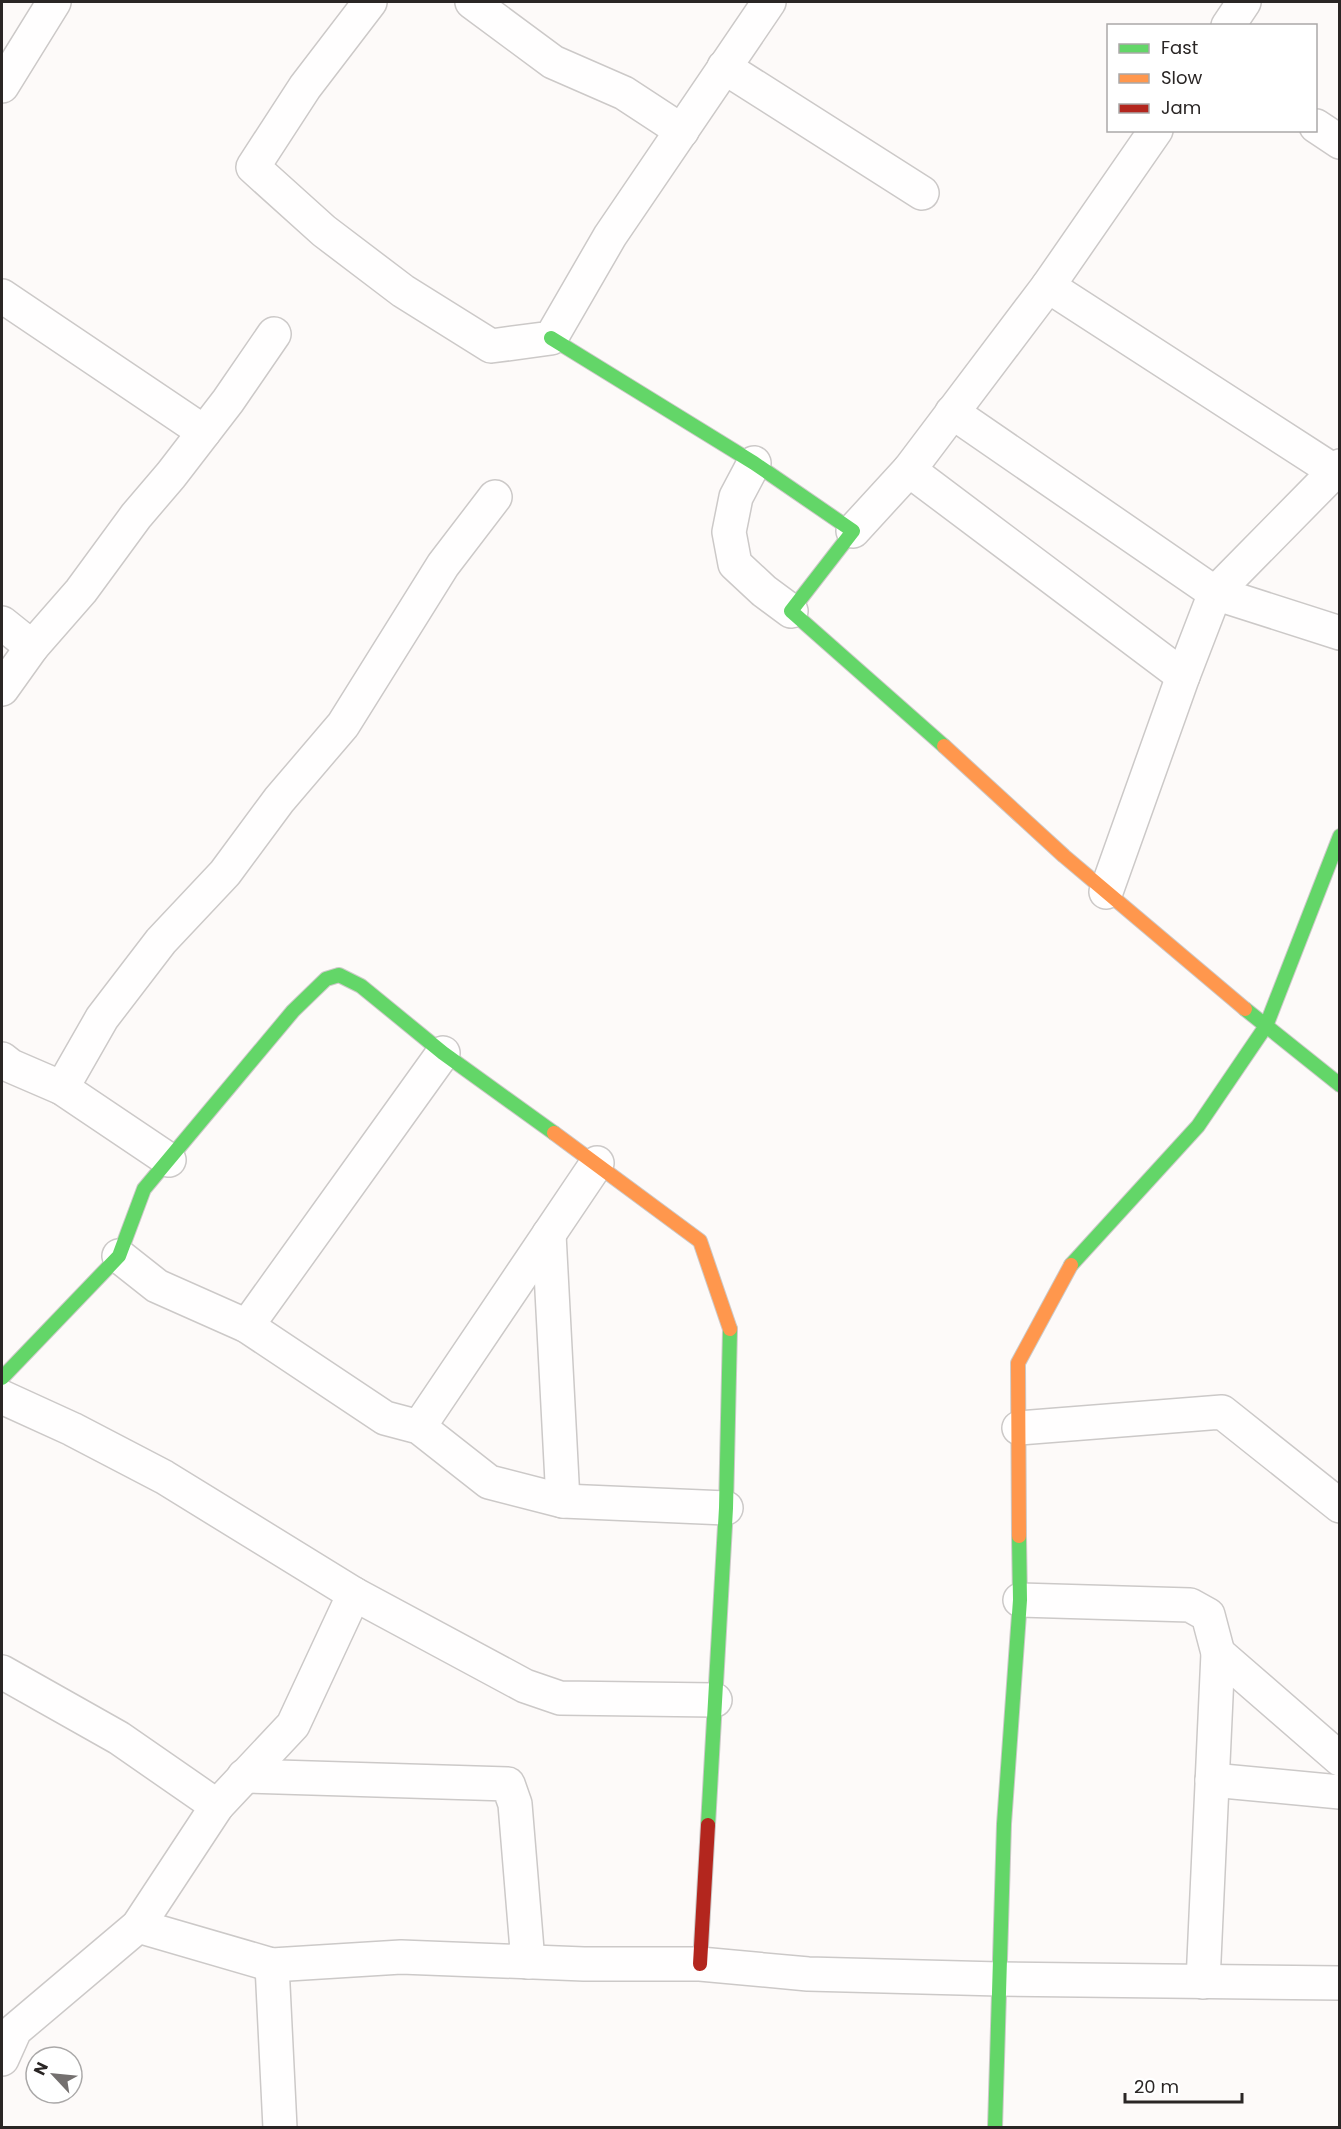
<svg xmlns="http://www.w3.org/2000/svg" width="1341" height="2129" viewBox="0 0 1341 2129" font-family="Poppins,sans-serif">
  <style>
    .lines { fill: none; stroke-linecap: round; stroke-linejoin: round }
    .street-casing { stroke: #ccc9c8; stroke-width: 36 }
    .fast-casing { stroke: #ccc9c8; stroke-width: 16 }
    .slow-casing { stroke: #ccc9c8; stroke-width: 16 }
    .jam-casing { stroke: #ccc9c8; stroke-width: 16 }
    .street { stroke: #fffefe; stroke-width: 33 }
    .fast { stroke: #63d668; stroke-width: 14 }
    .slow { stroke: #ff974d; stroke-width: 14 }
    .jam { stroke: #b3261e; stroke-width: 14 }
  </style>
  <rect width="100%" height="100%" fill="#fdfaf9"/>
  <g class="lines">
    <g class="street-casing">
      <g id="street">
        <polyline points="370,2 305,87 253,167 324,231 403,291 491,346 551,338 610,236 769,2"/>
        <polyline points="472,2 553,62 624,93 682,131"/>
        <polyline points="1228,26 1244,2"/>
        <polyline points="724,67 922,193"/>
        <polyline points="2,86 54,2"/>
        <polyline points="1316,126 1340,142"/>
        <polyline points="1048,286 1334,471"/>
        <polyline points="2,296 204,432"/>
        <polyline points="952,412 1215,593 1340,633"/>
        <polyline points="754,463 736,497 729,532 735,564 764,591 791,611"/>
        <polyline points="909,470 1183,676"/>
        <polyline points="853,531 909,470 1048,286 1156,130"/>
        <polyline points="2,623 32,647"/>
        <polyline points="2,689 32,647 81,591 136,516 171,475 228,401 274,334"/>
        <polyline points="1106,892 1183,676 1215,593 1340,466"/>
        <polyline points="2,1059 11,1066 62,1088 169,1160"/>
        <polyline points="62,1088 102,1018 161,941 225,873 279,800 343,725 443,565 495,497"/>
        <polyline points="549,1234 563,1501"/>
        <polyline points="119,1256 157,1286 247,1326 385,1418 419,1427 489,1482 563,1501 726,1508"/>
        <polyline points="247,1326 443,1053"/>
        <polyline points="2,1397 72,1429 164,1477 354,1594 525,1686 560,1698 715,1700"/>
        <polyline points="419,1427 597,1163"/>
        <polyline points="1019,1428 1222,1412 1340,1506"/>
        <polyline points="1020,1600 1190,1605 1208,1615 1218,1653 1203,1982"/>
        <polyline points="1218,1653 1340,1759"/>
        <polyline points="2,1672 119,1738 217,1806"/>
        <polyline points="244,1776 508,1784 515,1804 528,1962"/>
        <polyline points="1212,1780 1340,1792"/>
        <polyline points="138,1926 272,1965 401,1957 584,1964 700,1964 808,1974 999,1979 1340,1983"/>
        <polyline points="272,1965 280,2128"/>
        <polyline points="2,2059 15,2030 138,1926 217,1806 293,1725 354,1594"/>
      </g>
    </g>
    <g class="fast-casing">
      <g id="fast">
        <polyline points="551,338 754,463 853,531 791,611 944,746"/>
        <polyline points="1245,1009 1340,1085"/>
        <polyline points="1071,1265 1198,1126 1266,1026 1340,836"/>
        <polyline points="2,1378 119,1256 144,1189 293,1011 326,979 339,975 361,986 443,1053 554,1133"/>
        <polyline points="708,1825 726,1508 730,1329"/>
        <polyline points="995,2128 1004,1824 1020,1600 1019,1536"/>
      </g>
    </g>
    <g class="slow-casing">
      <g id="slow">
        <polyline points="944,746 1064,856 1245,1009"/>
        <polyline points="554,1133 700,1241 730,1329"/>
        <polyline points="1019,1536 1018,1363 1071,1265"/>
      </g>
    </g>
    <g class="jam-casing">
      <polyline id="jam" points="700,1964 708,1825"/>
    </g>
    <use href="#street" class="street"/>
    <use href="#fast" class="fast"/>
    <use href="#slow" class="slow"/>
    <use href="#jam" class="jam"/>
  </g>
  <rect width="1341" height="2129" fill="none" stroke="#2a2625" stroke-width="6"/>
  <rect x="1107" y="24" width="210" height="108" fill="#ffffff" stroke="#aaa8a8" stroke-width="1.5"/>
  <rect x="1119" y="44" width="30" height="9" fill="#63d668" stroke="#aaa8a8" stroke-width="1.5"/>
  <text x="1161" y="54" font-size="18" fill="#2a2625">Fast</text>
  <rect x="1119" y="74" width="30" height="9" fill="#ff974d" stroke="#aaa8a8" stroke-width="1.5"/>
  <text x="1161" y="84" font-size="18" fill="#2a2625">Slow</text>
  <rect x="1119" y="104" width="30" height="9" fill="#b3261e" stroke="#aaa8a8" stroke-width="1.5"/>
  <text x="1161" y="114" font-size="18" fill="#2a2625">Jam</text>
  <g transform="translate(54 2075) rotate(296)"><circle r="28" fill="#ffffff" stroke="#aaa8a8" stroke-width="1.5"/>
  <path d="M0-4.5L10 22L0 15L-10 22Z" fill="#74706f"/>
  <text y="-9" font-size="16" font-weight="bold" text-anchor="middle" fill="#2a2625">N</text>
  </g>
  <path d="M1125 2093v9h117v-9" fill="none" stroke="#2a2625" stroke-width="3"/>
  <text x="1134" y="2093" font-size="18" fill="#2a2625" stroke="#ffffff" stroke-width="4.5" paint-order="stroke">20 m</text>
</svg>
